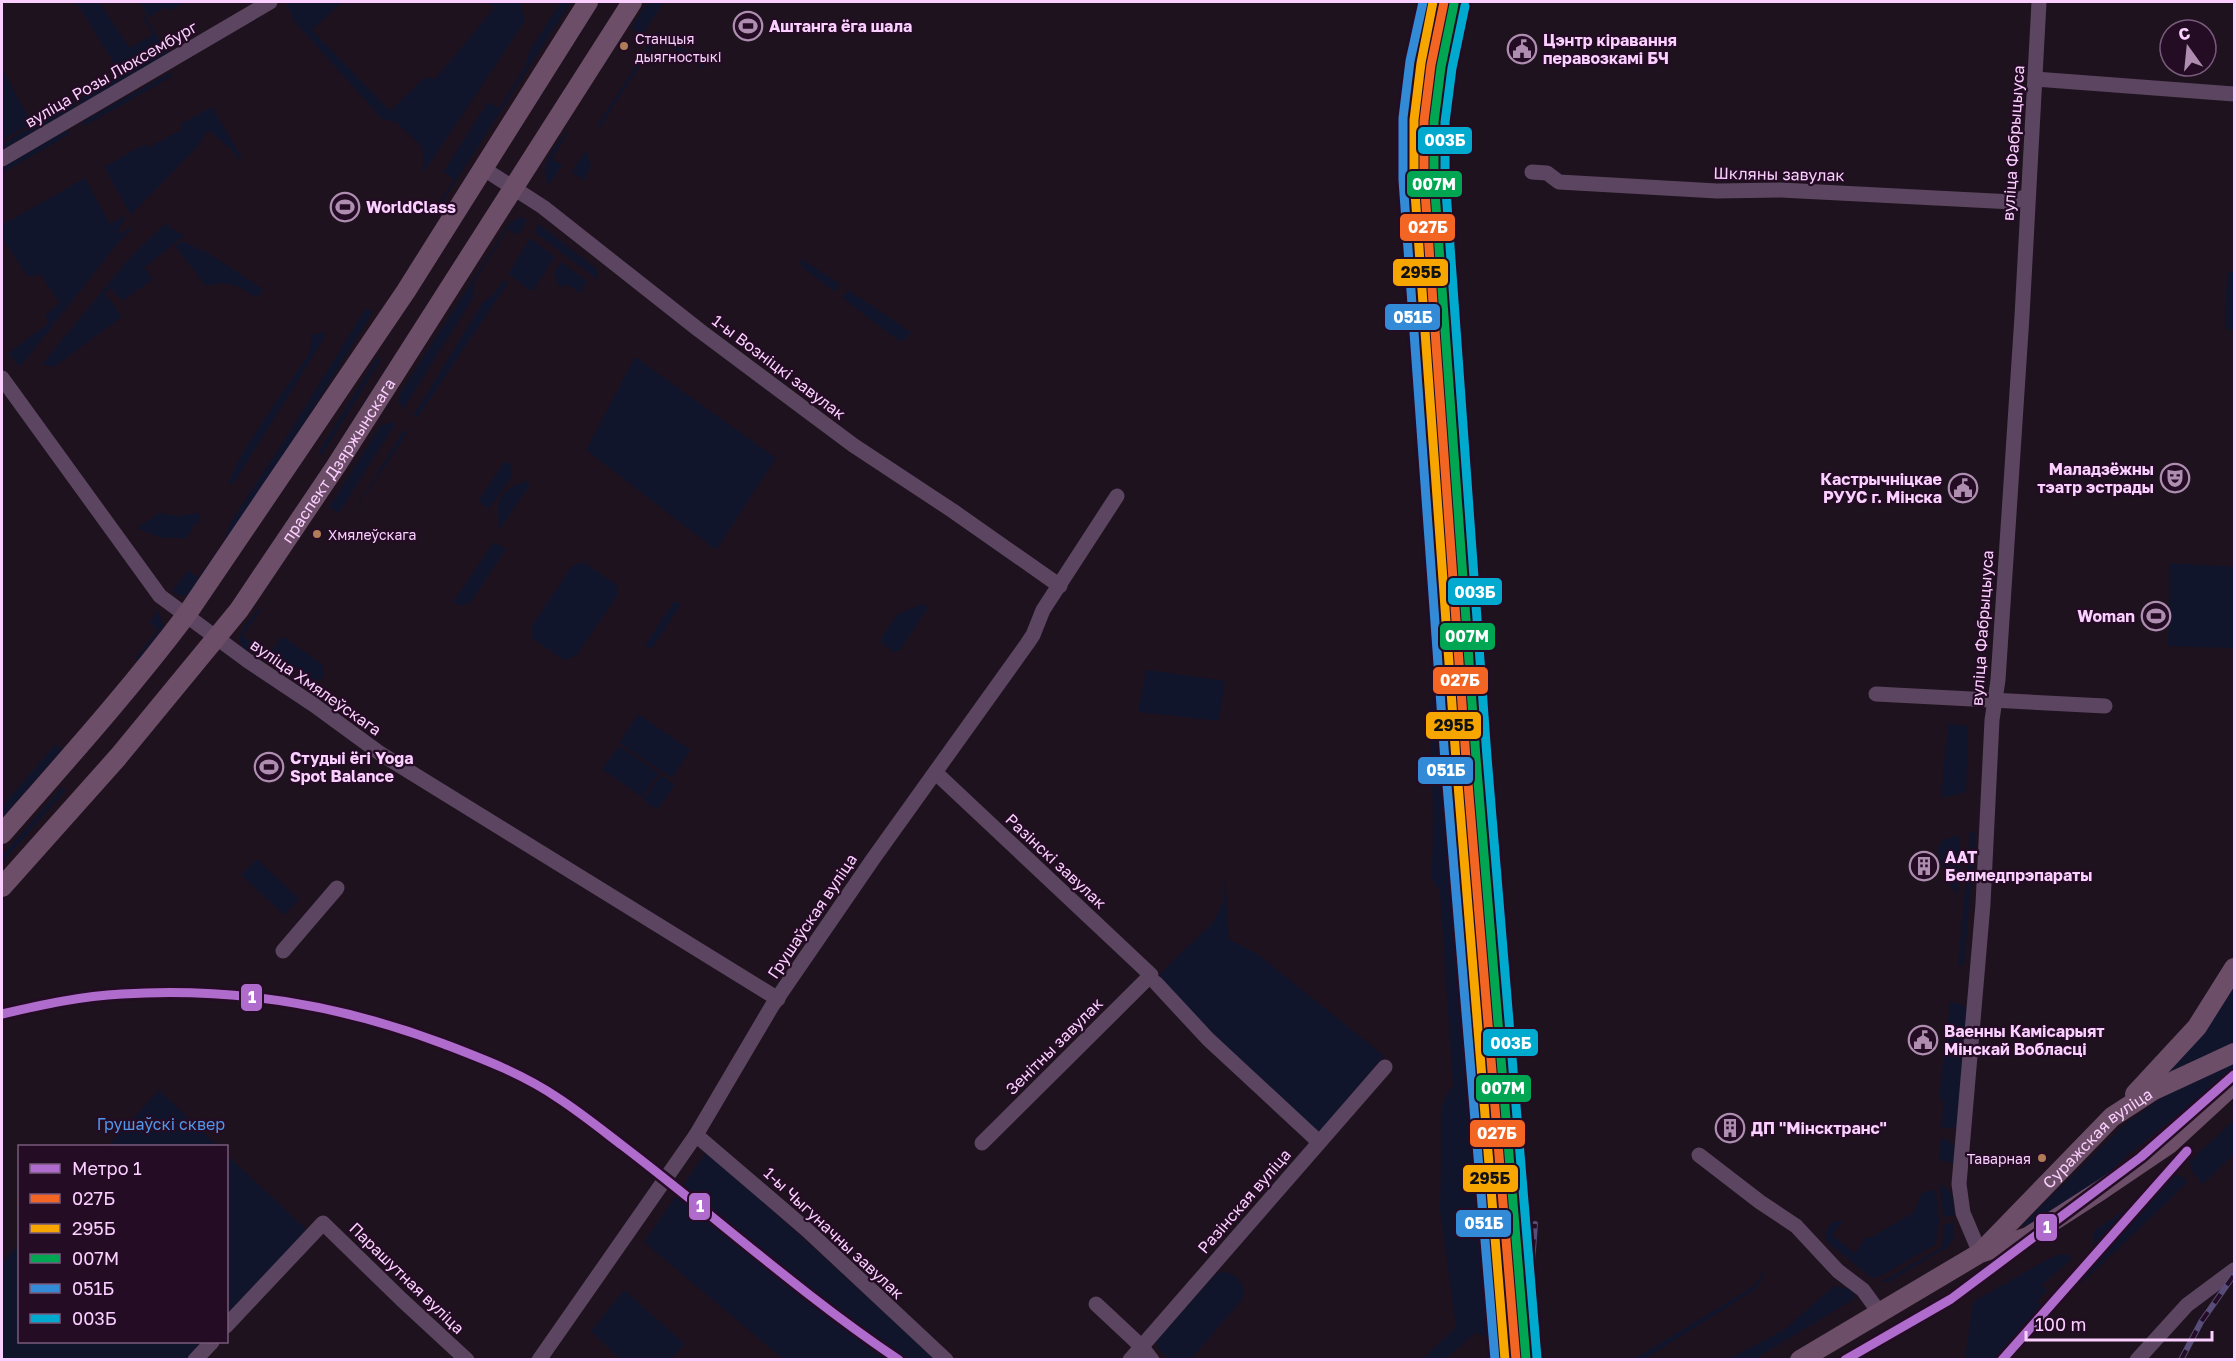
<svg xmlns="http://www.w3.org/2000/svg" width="2236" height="1361" viewBox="0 0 2236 1361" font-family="'Golos Text',sans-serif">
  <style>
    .green { fill: #11152c }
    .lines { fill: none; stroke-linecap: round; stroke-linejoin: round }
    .minor { stroke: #5c4560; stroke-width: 15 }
    .major { stroke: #6d4e68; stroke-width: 20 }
    .rail-casing { stroke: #584c78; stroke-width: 6 }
    .rail { stroke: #230c24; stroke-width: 4; stroke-dasharray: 11; stroke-linecap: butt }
    .rail-1-casing { stroke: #230c24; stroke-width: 14 }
    .rail-2-casing { stroke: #230c24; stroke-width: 14 }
    .rail-3-casing { stroke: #230c24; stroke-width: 14 }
    .rail-4-casing { stroke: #230c24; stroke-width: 14 }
    .rail-5-casing { stroke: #230c24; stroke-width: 14 }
    .rail-1 { stroke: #f26522; stroke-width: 9 }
    .rail-2 { stroke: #f7a600; stroke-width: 9 }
    .rail-3 { stroke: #00a651; stroke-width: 9 }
    .rail-4 { stroke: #338bd7; stroke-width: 9 }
    .rail-5 { stroke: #00a9ce; stroke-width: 9 }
    .metro-1-casing { stroke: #230c24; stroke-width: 14 }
    .metro-1 { stroke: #b06ccc; stroke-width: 9 }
    .bus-dot { fill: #b07c57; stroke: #230c24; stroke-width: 2 }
    .labels { text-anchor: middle; stroke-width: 4.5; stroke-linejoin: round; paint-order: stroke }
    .bus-label { font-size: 14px; fill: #fbcfff; stroke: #230c24; text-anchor: start }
    .poi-label { font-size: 16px; font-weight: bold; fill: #fbcfff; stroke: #230c24; text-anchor: start }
    .street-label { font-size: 16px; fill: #fbcfff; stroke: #230c24 }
    .park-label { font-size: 16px; fill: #5297e8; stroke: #230c24 }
    .line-badge { stroke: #230c24; stroke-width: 2 }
    .badge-label { font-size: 16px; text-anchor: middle; font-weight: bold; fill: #fff }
    .pale-badge-label { font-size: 16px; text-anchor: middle; font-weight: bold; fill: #111 }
  </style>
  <rect width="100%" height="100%" fill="#1e121e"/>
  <g class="green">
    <polygon points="76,2 99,2 130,48 153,34 143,18 145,16 164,47 120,73"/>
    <polygon points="139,2 185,2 169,11 166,6 149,17"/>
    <polygon points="286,2 342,2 312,30 390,111 425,77 435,79 494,8 488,2 520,2 525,21 424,172 422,147 396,122 382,119 294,21"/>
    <polygon points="561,2 571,2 439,207 437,206 454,179 443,172 488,102 499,108 525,66 531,48"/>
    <polygon points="648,2 664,2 642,35 631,28"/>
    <polygon points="657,32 706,64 703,68 658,38 600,127 597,126"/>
    <polygon points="165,50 168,54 80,105 77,100"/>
    <polygon points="2,69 32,123 2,140"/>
    <polygon points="171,72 173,76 84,126 82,122"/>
    <polygon points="75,101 77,106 2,150 2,144"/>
    <polygon points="212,107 242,158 239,159 230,148 208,130 198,146 131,215 104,167 145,144 147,148 181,130 182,123"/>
    <polygon points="67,130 70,134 2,173 2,168"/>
    <path d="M566 131 568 132 552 159 562 165 549 185C537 166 556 147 566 131Z"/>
    <polygon points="586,150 591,166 586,175 585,181 572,172"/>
    <polygon points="85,178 110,224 124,216 126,217 118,232 121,234 130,227 132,229 118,243 20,367 8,353 49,323 45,315 60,303 40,274 30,277 26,274 2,238 2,225"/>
    <polygon points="520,217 527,220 518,235 508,229 474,282 473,298 403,409 398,401 400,393 510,222"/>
    <polygon points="165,224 184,236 144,268 153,279 122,301 111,288 105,293 122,317 54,367 44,365 43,363 132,255"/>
    <polygon points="539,224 598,270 598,280 534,232"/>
    <polygon points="530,238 555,257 532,292 508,274"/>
    <path d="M181 242H186L200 251 202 249 263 289 257 298C237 285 230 280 206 286L175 246Z"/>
    <polygon points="802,259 840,284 835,292 802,267 800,262"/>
    <polygon points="561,262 587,281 580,293 569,285 563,287 557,284 554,272"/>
    <polygon points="2227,272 2234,272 2234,330 2225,329"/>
    <polygon points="504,280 508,283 417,418 413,416 483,302 494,294"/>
    <polygon points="848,290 911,332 907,338 899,341 842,298"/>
    <polygon points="366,308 373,312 291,444 189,595 181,596 172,592 188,570 198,578 225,540 230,523 284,441"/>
    <path d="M324 332 325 337 234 483 230 484C227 466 296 376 309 353L312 335Z"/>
    <polygon points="377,357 381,360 322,455 318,453"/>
    <polygon points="635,357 776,458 716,550 586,450"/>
    <polygon points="390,422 395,424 339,513 329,507 380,426"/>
    <polygon points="404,430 408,432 349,519"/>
    <polygon points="505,461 511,465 512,476 489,509 478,501"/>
    <path d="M525 481 530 485 499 530C497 499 495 494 525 481Z"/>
    <polygon points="159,513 177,516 200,513 200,522 195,523 187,538 162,538 137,528"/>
    <polygon points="494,542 506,549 470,603 460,606 453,602"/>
    <polygon points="583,562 617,585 618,595 576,656 564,660 532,638 531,627 572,566"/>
    <polygon points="2170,563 2234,567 2234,648 2168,646"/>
    <polygon points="674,601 681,605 651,650 645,645"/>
    <polygon points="924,603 927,609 900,650 895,652 882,644 881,638 897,615"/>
    <path d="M259 608 261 610 243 636 253 644 247 652C230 637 248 623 259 608Z"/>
    <polygon points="158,611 164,626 138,660 135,658 158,630 149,622"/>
    <polygon points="282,636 322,664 324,678 316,681 271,652"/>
    <polygon points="1146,670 1225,681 1219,721 1138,712"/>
    <polygon points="1438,683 1448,692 1458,821 1466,1088 1491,1341 1482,1335 1475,1333 1446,1359 1422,1360 1456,1327 1440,1210 1442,1107 1446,1095 1453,1086 1440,892 1432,879 1433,816 1430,715 1431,700 1437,700"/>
    <polygon points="638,714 691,750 672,778 619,743"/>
    <polygon points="1948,724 1968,726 1966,792 1941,798"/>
    <polygon points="56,744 62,750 2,818 2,806"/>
    <polygon points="619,746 659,773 642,797 602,769"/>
    <polygon points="661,775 675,785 657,810 643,800"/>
    <polygon points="62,787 66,790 2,863 2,856"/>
    <polygon points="1970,832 1976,833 1964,964 1958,966"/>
    <polygon points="1958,835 1960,842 1958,895 1947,882 1937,849 1943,840"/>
    <polygon points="257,859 299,899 284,915 241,875"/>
    <polygon points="1225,877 1229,939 1259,955 1384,1056 1318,1135 1158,980 1152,982 1213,922 1223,903"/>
    <polygon points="2234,983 2234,1044 2165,1074"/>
    <path d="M1950 1002C1959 1003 1963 1003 1968 1011L1957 1127 1941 1129 1944 1100 1939 1098Z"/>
    <polygon points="2234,1062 2234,1070 2130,1153 2100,1181 2027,1229 2023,1224 2126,1123 2164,1096"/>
    <polygon points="159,1090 218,1146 108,1146"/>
    <polygon points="2234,1120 2234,1154 2203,1184 2191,1170 2190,1161"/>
    <polygon points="1941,1138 1947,1139 1956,1148 1953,1163 1939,1160"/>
    <polygon points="707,1151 936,1359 783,1359 644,1242"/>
    <polygon points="226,1154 307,1230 226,1316"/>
    <path d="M2173 1174 2181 1176 2188 1182 2082 1283 2078 1278C2086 1270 2092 1262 2094 1251 2095 1243 2092 1238 2095 1230L2157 1188Z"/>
    <path d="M1940 1185C1955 1188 1953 1202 1955 1215L1943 1217Z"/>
    <path d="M1936 1190 1939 1222 1936 1244 1879 1277 1872 1278 1827 1242C1822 1231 1831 1219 1843 1221L1832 1235 1855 1253 1865 1238 1872 1237 1914 1212 1922 1192Z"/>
    <polygon points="1954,1222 1953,1240 1949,1246 1889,1282 1881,1282 1942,1247 1944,1225"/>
    <polygon points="19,1244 20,1342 203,1342 186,1359 2,1359 2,1263"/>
    <polygon points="2061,1254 2068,1255 2072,1259 2042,1285 2047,1291 2037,1301 2047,1312 1999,1359 1965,1359 1973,1302 2046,1260"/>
    <polygon points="1763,1271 1764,1276 1757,1288 1645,1359 1634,1359 1756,1285"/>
    <path d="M1226 1272C1240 1276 1246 1286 1242 1300L1191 1359H1169L1158 1349 1156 1341 1217 1273Z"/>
    <polygon points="1834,1286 1851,1289 1854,1292 1854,1299 1755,1359 1726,1360 1785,1329"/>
    <polygon points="624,1290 685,1344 671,1359 643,1359 639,1356 636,1359 620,1359 591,1331"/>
  </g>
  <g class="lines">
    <g class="minor">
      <polyline points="2035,79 2234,94"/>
      <polyline points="2,159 270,2"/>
      <polyline points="484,169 543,207 699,330 853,445 953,511 1060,586"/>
      <polyline points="1532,172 1547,173 1559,182 1717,191 1781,190 2013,202 2027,196"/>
      <polyline points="2,378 160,596 248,661 314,705 381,754 778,999"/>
      <polyline points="1876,694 2105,706"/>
      <polyline points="936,773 1151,975 982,1143"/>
      <polyline points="283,951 337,888"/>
      <polyline points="1156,983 1208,1039 1319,1142"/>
      <polyline points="696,1135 807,1230 946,1360"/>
      <polyline points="1699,1155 1760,1202 1796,1226 1838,1271 1863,1290 1879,1312"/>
      <polyline points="1980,1253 1963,1213 1959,1184 1983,904 1992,720 1998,680 2022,316 2039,2"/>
      <polyline points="1096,1304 1142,1347 1152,1360"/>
      <polyline points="226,1326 323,1223 401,1299 467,1360"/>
      <polyline points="195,1360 212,1342"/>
      <polyline points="539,1360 696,1135 772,1006 873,859 1027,644 1033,635 1043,610 1117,496"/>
      <polyline points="1130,1360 1385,1067"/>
      <polyline points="2137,1360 2187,1305 2234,1270"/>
    </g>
    <g class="major">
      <path d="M2 834C65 762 129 691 187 614L406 291 588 2"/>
      <path id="s1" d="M2 887 118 757 239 610 336 466 632 2"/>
      <polyline points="2135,1094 2197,1027 2234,968"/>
      <path id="s2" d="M1982 1251 2112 1117 2152 1091 2234 1053"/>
      <polyline points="1800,1360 1980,1253 2028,1237 2101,1190 2169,1144 2234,1084"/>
    </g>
    <g class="rail-casing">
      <g id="rail">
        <polyline points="1434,2 1423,49 1416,123 1417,211 1458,755 1509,1360"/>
        <polyline points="1533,1360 1529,1302 1535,1224"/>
        <polyline points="2181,1360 2201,1322 2234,1275"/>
      </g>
    </g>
    <use href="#rail" class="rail"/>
    <g class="rail-1-casing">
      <polyline id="rail-1" points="1444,2 1431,65 1424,121 1424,178 1466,759 1516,1360"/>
    </g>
    <g class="rail-2-casing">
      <polyline id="rail-2" points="1433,2 1421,63 1414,120 1414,179 1456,760 1505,1360"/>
    </g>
    <g class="rail-3-casing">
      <polyline id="rail-3" points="1454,4 1441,67 1434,122 1434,178 1476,758 1526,1359"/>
    </g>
    <g class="rail-4-casing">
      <polyline id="rail-4" points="1423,2 1410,61 1403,118 1403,180 1445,761 1495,1360"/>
    </g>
    <g class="rail-5-casing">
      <polyline id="rail-5" points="1465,6 1452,68 1445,122 1445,177 1487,757 1537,1358"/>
    </g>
    <use href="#rail-1" class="rail-1"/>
    <use href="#rail-2" class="rail-2"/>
    <use href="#rail-3" class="rail-3"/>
    <use href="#rail-4" class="rail-4"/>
    <use href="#rail-5" class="rail-5"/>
    <g class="metro-1-casing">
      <g id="metro-1">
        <path d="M2 1014C41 1005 81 996 122 994 232 987 341 1005 444 1044 483 1059 523 1074 558 1098 581 1113 602 1130 623 1146 716 1217 802 1295 899 1360"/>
        <polyline points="1845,1360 1951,1299 2141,1157 2234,1075"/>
        <polyline points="2002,1360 2187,1151"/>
      </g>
    </g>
    <use href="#metro-1" class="metro-1"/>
  </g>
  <defs>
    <g id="stadium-ring" transform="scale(1.5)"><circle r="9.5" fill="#230c24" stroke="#ae8db0" stroke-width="1.5"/><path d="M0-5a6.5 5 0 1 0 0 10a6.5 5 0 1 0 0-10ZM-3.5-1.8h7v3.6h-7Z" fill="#ae8db0"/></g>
    <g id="civic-ring" transform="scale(1.5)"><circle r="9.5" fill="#230c24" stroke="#ae8db0" stroke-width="1.5"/><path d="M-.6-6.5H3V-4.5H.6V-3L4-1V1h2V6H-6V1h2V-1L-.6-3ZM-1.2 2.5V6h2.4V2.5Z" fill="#ae8db0"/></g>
    <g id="theatre-ring" transform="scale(1.5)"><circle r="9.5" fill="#230c24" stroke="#ae8db0" stroke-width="1.5"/><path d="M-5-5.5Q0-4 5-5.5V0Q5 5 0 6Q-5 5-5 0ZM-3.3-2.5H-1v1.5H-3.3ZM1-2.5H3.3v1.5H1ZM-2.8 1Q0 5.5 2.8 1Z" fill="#ae8db0"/></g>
    <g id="building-ring" transform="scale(1.5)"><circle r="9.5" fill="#230c24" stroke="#ae8db0" stroke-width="1.5"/><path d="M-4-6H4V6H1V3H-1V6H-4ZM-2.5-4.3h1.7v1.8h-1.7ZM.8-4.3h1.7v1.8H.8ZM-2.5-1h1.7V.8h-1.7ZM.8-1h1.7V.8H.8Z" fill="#ae8db0"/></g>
  </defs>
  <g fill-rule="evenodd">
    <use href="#stadium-ring" x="748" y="26"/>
    <use href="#civic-ring" x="1522" y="49"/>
    <use href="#stadium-ring" x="345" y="207"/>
    <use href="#theatre-ring" x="2175" y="478"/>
    <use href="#civic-ring" x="1963" y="488"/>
    <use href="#stadium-ring" x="2156" y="616"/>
    <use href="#stadium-ring" x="269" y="767"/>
    <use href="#building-ring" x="1924" y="866"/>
    <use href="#civic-ring" x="1923" y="1040"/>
    <use href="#building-ring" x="1730" y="1128"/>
  </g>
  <g class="bus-dot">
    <circle cx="624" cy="46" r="5"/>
    <circle cx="317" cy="534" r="5"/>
    <circle cx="2042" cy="1158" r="5"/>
  </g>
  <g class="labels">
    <g class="bus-label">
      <text x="635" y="44">Станцыя<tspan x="635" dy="18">дыягностыкі</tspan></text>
      <text x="328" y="540">Хмялеўскага</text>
      <text x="2031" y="1164" text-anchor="end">Таварная</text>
    </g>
    <g class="poi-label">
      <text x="769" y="32">Аштанга ёга шала</text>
      <text x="1543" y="46">Цэнтр кіравання<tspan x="1543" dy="18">перавозкамі БЧ</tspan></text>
      <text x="366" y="213">WorldClass</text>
      <text x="2154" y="475" text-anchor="end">Маладзёжны<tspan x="2154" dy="18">тэатр эстрады</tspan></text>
      <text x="1942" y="485" text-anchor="end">Кастрычніцкае<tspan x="1942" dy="18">РУУС г. Мінска</tspan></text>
      <text x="2135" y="622" text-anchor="end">Woman</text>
      <text x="290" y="764">Студыі ёгі Yoga<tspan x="290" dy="18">Spot Balance</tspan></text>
      <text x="1945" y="863">ААТ<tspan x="1945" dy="18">Белмедпрэпараты</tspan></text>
      <text x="1944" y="1037">Ваенны Камісарыят<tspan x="1944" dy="18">Мінскай Вобласці</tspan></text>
      <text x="1751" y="1134">ДП "Мінсктранс"</text>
    </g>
    <g class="street-label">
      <text transform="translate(111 74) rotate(-30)" y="6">вуліца Розы Люксембург</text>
      <text transform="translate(2013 143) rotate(-86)" y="6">вуліца Фабрыцыуса</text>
      <text transform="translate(1779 174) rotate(1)" y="6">Шкляны завулак</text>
      <text transform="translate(779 367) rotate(37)" y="6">1-ы Возніцкі завулак</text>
      <text dy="6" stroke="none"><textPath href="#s1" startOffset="544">праспект Дзяржынскага</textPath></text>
      <text transform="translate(1982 628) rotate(-86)" y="6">вуліца Фабрыцыуса</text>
      <text transform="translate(316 687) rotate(35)" y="6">вуліца Хмялеўскага</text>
      <text transform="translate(1056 861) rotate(43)" y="6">Разінскі завулак</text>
      <text transform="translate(812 916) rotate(-56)" y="6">Грушаўская вуліца</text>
      <text transform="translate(1054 1046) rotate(-45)" y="6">Зенітны завулак</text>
      <text dy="6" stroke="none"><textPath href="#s2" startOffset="162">Суражская вуліца</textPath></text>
      <text transform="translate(1244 1201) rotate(-49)" y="6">Разінская вуліца</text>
      <text transform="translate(834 1233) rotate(43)" y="6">1-ы Чыгуначны завулак</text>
      <text transform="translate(407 1278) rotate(44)" y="6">Парашутная вуліца</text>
    </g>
    <g class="park-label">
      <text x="161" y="1130">Грушаўскі сквер</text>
    </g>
  </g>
  <g class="line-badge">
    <rect x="1417" y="126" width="56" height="29" rx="6" fill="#00a9ce"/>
    <rect x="1406" y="170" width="57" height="28" rx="6" fill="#00a651"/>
    <rect x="1399" y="213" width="57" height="29" rx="6" fill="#f26522"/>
    <rect x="1392" y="258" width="57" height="29" rx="6" fill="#f7a600"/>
    <rect x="1384" y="303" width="57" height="28" rx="6" fill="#338bd7"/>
    <rect x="1447" y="577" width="56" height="29" rx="6" fill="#00a9ce"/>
    <rect x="1439" y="622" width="57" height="29" rx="6" fill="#00a651"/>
    <rect x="1432" y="666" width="57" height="29" rx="6" fill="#f26522"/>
    <rect x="1425" y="711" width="57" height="29" rx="6" fill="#f7a600"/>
    <rect x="1417" y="756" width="57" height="29" rx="6" fill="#338bd7"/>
    <rect x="240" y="983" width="23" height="29" rx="6" fill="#b06ccc"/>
    <rect x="1482" y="1028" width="57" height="29" rx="6" fill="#00a9ce"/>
    <rect x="1475" y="1074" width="57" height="29" rx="6" fill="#00a651"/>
    <rect x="1469" y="1119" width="57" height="29" rx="6" fill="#f26522"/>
    <rect x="1462" y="1164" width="57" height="29" rx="6" fill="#f7a600"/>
    <rect x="688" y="1192" width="23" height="29" rx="6" fill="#b06ccc"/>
    <rect x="1455" y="1209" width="57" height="29" rx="6" fill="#338bd7"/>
    <rect x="2035" y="1213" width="23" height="29" rx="6" fill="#b06ccc"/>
  </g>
  <g class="badge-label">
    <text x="1445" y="146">003Б</text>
    <text x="1434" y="190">007М</text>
    <text x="1428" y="233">027Б</text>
    <text x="1413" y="323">051Б</text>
    <text x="1475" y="598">003Б</text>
    <text x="1467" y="642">007М</text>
    <text x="1460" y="686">027Б</text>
    <text x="1446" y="776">051Б</text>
    <text x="252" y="1003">1</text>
    <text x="1511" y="1049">003Б</text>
    <text x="1503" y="1094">007М</text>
    <text x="1497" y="1139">027Б</text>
    <text x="700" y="1212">1</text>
    <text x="1484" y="1229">051Б</text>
    <text x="2047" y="1233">1</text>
  </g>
  <g class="pale-badge-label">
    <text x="1421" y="278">295Б</text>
    <text x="1454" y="731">295Б</text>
    <text x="1490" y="1184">295Б</text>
  </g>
  <rect width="2236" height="1361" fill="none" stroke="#fbcfff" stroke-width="6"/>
  <rect x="18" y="1145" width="210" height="198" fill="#230c24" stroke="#795a7c" stroke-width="1.5"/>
  <rect x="30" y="1164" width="30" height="9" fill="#b06ccc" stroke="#795a7c" stroke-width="1.5"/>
  <text x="72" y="1175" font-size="18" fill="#fbcfff">Метро 1</text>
  <rect x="30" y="1194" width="30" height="9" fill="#f26522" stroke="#795a7c" stroke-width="1.5"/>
  <text x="72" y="1205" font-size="18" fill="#fbcfff">027Б</text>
  <rect x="30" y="1224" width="30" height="9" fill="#f7a600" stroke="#795a7c" stroke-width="1.5"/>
  <text x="72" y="1235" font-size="18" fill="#fbcfff">295Б</text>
  <rect x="30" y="1254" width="30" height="9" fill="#00a651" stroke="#795a7c" stroke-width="1.5"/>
  <text x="72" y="1265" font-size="18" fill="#fbcfff">007М</text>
  <rect x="30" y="1284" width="30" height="9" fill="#338bd7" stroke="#795a7c" stroke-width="1.5"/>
  <text x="72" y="1295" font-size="18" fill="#fbcfff">051Б</text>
  <rect x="30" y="1314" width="30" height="9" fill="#00a9ce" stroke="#795a7c" stroke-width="1.5"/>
  <text x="72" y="1325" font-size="18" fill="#fbcfff">003Б</text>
  <g transform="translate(2188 48) rotate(345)"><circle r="28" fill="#230c24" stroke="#795a7c" stroke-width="1.5"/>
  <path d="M0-4.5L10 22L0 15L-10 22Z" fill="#ae8db0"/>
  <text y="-9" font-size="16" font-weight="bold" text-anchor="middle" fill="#fbcfff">С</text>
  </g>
  <path d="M2026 1331v9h186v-9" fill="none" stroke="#fbcfff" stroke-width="3"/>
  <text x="2035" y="1331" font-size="18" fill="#fbcfff" stroke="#230c24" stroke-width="4.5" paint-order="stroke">100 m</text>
</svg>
